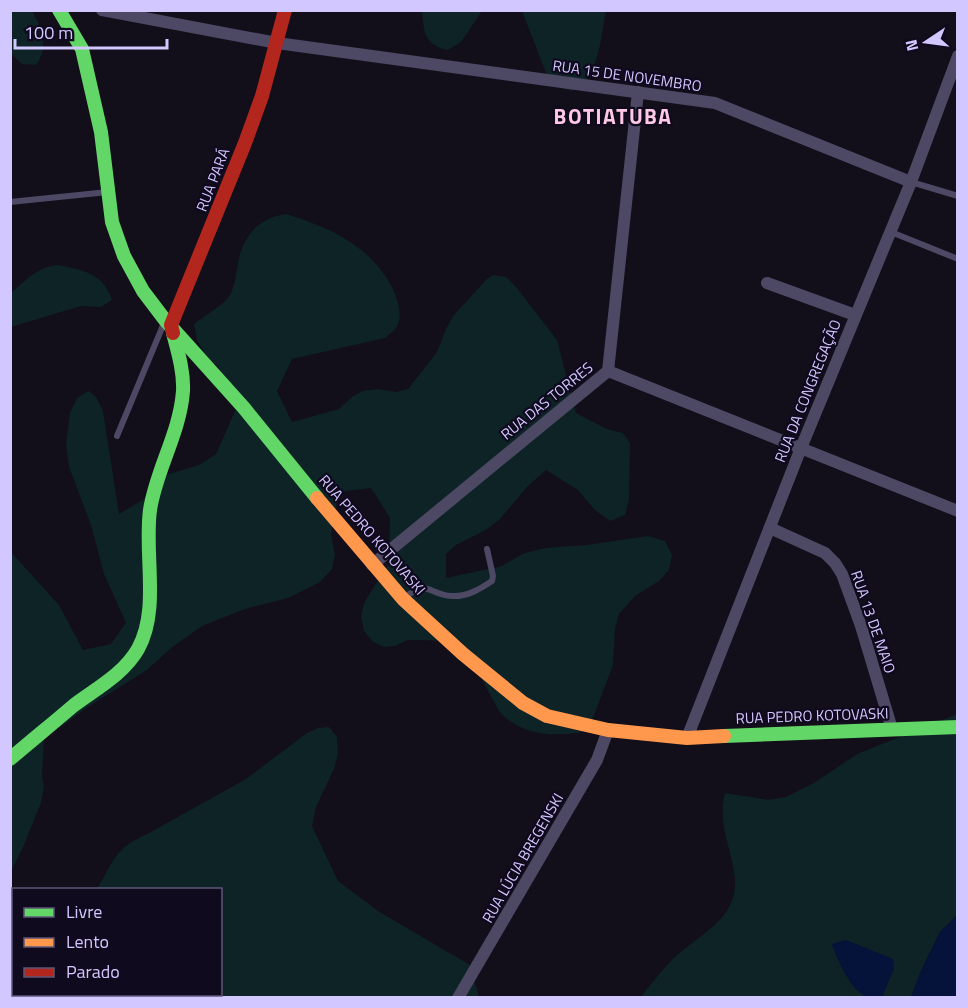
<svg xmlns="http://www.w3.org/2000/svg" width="968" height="1008" viewBox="0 0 968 1008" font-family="'Titillium Web',sans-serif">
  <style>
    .green { fill: #0d2326 }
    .water { fill: #051239 }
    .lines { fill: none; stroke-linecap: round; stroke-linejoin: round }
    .lane { stroke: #4d4863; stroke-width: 6 }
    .street { stroke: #4d4863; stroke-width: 12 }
    .fast { stroke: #63d668; stroke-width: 14 }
    .slow { stroke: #ff974d; stroke-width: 14 }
    .jam { stroke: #b3261e; stroke-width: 14 }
    .labels { text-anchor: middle; stroke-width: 4.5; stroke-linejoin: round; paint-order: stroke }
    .street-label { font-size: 15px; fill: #d3c7ff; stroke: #100a1e }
    .district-label { font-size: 21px; font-weight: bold; letter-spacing: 1.5px; fill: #ffc9e5; stroke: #100a1e }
  </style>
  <rect width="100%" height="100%" fill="#120e1a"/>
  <g class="green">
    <path d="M11 10 32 11C42 28 49 48 36 65L22 64 11 54Z"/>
    <path d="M422 11V10L482 11 461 42 448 50C424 45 424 32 422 11Z"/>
    <path d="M522 11H606C601 37 599 78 572 91L555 86 546 73Z"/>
    <path d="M286 214C312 222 339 232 361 250 379 263 404 297 399 321 397 329 391 333 385 338L292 359 277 391 292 422 339 409 353 396 363 391 378 389 396 392 408 389 437 352 446 329 453 316 487 279 493 275 506 277 517 288 557 340 576 413 607 429 623 433 630 443 629 499 625 515 610 521 595 510 578 490 546 470 528 486 499 520 484 531 456 545 446 554V578L502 566 522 554 545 548 586 545 648 536 665 541 672 555 669 570 659 581 635 596 619 614 615 629 613 665 588 731C557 737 521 737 499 711L461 641 408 640 395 646 384 647 373 642 364 631 361 616 365 601 389 563 390 518 371 488 339 492 331 535 335 555 332 569 320 582 288 598 245 609 202 626 171 648 147 670 88 707 44 739 42 775 44 787 41 803 23 847 11 872V552L59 605 83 650 111 644 126 623 104 574 91 525 69 467 66 444 70 413 77 398 89 391 96 397 103 411 119 514 144 499 155 484 169 474 199 465 216 454 239 402 218 367 205 354 197 340 194 324C203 317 225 304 230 295 235 285 236 274 238 263 243 236 258 218 286 214Z"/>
    <path d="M58 265C82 270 104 273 112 300L101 307 81 306 11 327V293C26 280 37 267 58 265Z"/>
    <path d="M957 714V915L940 932 921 971 911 997 640 998C651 984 661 971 673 959 697 935 738 920 735 879 732 849 717 824 725 793L768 800 786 797 814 783 857 754Z"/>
    <path d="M329 727 337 737 338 754 334 769 316 807 312 826 338 881 378 911 470 965 479 997 36 998 37 994H220V890L97 889C115 859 114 849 149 833L246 779 307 733 318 728Z"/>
  </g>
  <g class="water">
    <polygon points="957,915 957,997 911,997 921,971 940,932"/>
    <path d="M846 940 893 959 894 969 882 997C874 998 866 998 859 992 848 983 836 957 832 944Z"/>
  </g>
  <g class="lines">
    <g class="lane">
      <polyline points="911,182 958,196"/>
      <polyline points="10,202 108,192"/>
      <polyline points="891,232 958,259"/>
      <polyline points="117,436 164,323"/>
      <path d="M404 598C429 578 428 595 452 596 467 597 480 589 492 581L493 576 487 549"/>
    </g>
    <g class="street">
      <polyline points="102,10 277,43 715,103 911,182"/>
      <polyline points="767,283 855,315"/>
      <polyline points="608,371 958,511"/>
      <polyline points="770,528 825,553 835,563 842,574 861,626 892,729"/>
      <polyline points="372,565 608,371 638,92"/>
      <polyline points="687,738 801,448 911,182 958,56"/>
      <polyline points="458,998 597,760 608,730"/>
    </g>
    <g class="fast">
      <polyline points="59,10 82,49 101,132 112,222 124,256 143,291 165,320 244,408 317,498"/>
      <polyline points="724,736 958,727"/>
      <path d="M10 759C31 741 52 724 73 706 95 689 123 675 138 649 160 610 144 554 150 510 156 470 180 433 183 391 184 372 178 352 173 333"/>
    </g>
    <polyline class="slow" points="317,498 403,599 463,654 523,703 547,716 608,730 687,738 724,736"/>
    <polyline class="jam" points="173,333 171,325 245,143 262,96 285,10"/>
  </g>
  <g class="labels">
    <g class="street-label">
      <text transform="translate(627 76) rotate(8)" y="5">RUA 15 DE NOVEMBRO</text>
      <text transform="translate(213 180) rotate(-69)" y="5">RUA PARÁ</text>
      <text transform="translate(808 391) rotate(-68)" y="5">RUA DA CONGREGAÇÃO</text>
      <text transform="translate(547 401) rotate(-39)" y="5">RUA DAS TORRES</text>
      <text transform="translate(372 535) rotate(49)" y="5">RUA PEDRO KOTOVASKI</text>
      <text transform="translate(873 622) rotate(71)" y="5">RUA 13 DE MAIO</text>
      <text transform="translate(812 716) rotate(-2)" y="5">RUA PEDRO KOTOVASKI</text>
      <text transform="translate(523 858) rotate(-60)" y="5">RUA LÚCIA BREGENSKI</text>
    </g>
    <g class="district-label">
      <text x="613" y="124">BOTIATUBA</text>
    </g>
  </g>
  <rect width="968" height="1008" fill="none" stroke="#d3c7ff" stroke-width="24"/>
  <rect x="12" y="888" width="210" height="108" fill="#100a1e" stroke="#5e5678" stroke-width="1.5"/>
  <rect x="24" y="908" width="30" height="9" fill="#63d668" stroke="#5e5678" stroke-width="1.5"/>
  <text x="66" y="918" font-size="18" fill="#d3c7ff">Livre</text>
  <rect x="24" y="938" width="30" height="9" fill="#ff974d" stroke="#5e5678" stroke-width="1.5"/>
  <text x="66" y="948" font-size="18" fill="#d3c7ff">Lento</text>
  <rect x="24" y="968" width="30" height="9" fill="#b3261e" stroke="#5e5678" stroke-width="1.5"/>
  <text x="66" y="978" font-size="18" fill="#d3c7ff">Parado</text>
  <g transform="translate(926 42) rotate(257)" stroke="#100a1e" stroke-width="4.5" paint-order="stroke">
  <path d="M0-4.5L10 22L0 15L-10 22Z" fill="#d3c7ff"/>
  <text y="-9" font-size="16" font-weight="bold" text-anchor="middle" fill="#d3c7ff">N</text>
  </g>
  <path d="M15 39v9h152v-9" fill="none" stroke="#d3c7ff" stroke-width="3"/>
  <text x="24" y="39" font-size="18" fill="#d3c7ff" stroke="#100a1e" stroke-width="4.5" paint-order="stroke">100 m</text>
</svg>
